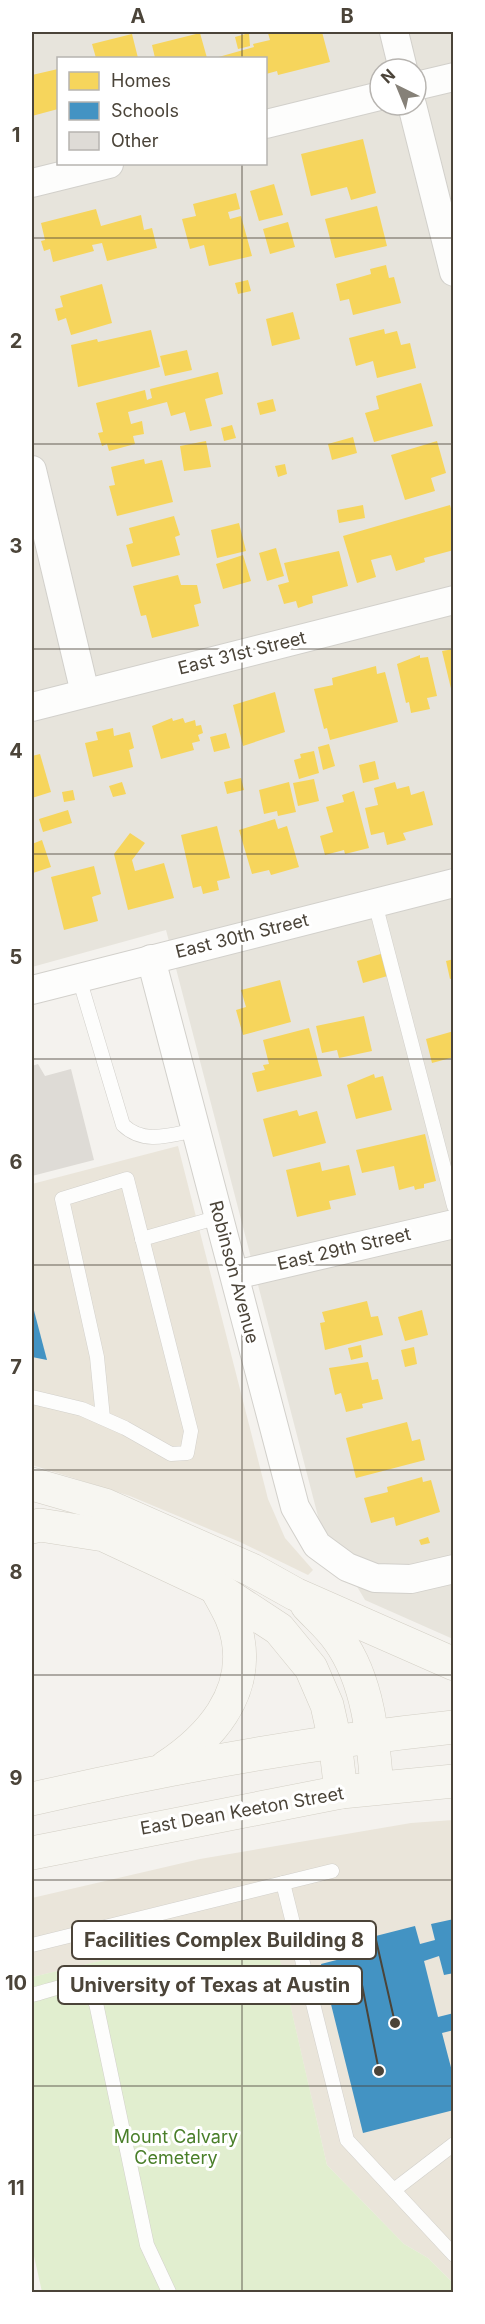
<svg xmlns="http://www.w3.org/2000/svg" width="485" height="2324" viewBox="0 0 485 2324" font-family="Inter,sans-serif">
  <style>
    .residential { fill: #e7e4dc; fill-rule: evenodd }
    .education { fill: #eae5da }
    .green { fill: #e1eecf }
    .homes { fill: #f6d55c }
    .schools { fill: #4393c3 }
    .building { fill: #dedbd6 }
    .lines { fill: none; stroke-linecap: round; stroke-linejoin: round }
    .lane-casing { stroke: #d2d0cb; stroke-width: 15 }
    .street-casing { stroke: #d2d0cb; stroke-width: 30 }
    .secondary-casing { stroke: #d3cfc5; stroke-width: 34 }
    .lane { stroke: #fdfdfc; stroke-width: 14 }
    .street { stroke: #fdfdfc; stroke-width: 28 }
    .secondary { stroke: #f7f6f1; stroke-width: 33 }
    .grid { fill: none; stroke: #4b4439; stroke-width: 1.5; stroke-opacity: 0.55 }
    .labels { text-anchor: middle; stroke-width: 6; stroke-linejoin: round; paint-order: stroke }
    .street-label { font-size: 18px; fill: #4b4439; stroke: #fff }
    .park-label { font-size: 18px; fill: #4a7f2a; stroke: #fff }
    .leader { fill: none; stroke: #4b4439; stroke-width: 2 }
    .callout-dot { fill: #4b4439; stroke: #fff; stroke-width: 2 }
    .callout { fill: #fff; stroke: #4b4439; stroke-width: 2 }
    .callout-label { font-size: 20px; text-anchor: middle; font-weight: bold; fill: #4b4439 }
    .neatline { fill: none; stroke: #4b4439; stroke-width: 2 }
    .grid-label { font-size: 20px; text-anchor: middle; font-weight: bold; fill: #4b4439 }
  </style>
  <rect width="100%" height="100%" fill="#f4f2ee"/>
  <path class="residential" d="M32 32H453V1639L365 1600 320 1524 166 930 32 967ZM58 58H266V164H58ZM380 69H416V105H380Z"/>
  <g class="education">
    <polygon points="178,1146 268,1499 285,1538 313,1570 308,1575 240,1542 130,1496 32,1465 32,1184"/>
    <polygon points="453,1820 453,2283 428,2258 404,2244 327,2165 271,1922 32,1977 32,1898 200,1859 411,1823"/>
  </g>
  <polygon class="green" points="271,1921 327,2165 404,2244 428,2258 453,2283 453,2292 42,2292 32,2247 32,1977"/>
  <g class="homes">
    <polygon points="273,32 322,32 330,62 278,75 277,71 266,74 266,58 215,58 254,47 253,44 270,40 268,33"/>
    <polygon points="200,33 207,58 155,58 152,45"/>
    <polygon points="249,33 250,46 238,49 235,37"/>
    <polygon points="132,34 138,58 96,58 92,44"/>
    <polygon points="58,69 58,109 32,116 32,75"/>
    <polygon points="363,139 376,193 351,200 347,187 311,196 301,154"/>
    <polygon points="274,184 283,215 259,221 250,191"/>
    <polygon points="236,193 240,209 228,212 230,219 241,216 252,256 209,266 204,245 190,249 182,219 196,216 193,204"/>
    <polygon points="377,206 387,246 335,258 325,219"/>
    <polygon points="96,209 101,226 141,215 144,230 152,228 157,248 107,261 102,243 92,245 94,251 53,262 50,249 44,251 41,241 45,240 41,223"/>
    <polygon points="288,222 295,247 270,254 263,229"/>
    <polygon points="386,265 389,278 394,277 401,303 353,315 349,299 340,301 336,284 371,274 370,269"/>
    <polygon points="248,280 251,291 238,294 235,283"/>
    <polygon points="102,284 112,323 71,335 66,318 58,321 55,309 63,307 60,296"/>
    <polygon points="293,312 300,339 272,346 266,319"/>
    <polygon points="384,329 385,334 397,331 401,345 410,343 416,368 377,378 373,361 356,366 349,338"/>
    <polygon points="151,330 160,367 78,387 71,345 97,339 98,342"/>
    <polygon points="187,350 192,370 165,376 160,356"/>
    <polygon points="218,372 223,394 205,399 212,426 190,431 185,412 171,416 167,402 128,412 131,424 142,421 144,434 133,436 135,444 109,451 107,444 102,446 98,433 103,432 96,403 145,390 147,400 152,398 150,389"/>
    <polygon points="421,383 433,426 374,442 365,413 379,409 376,396"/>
    <polygon points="273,399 276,411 260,415 257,403"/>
    <polygon points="232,425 236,438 224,441 221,428"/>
    <polygon points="353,437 357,453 332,460 328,444"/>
    <polygon points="206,441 211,467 184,471 180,446"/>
    <polygon points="437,441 446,473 431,478 435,491 405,500 391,455"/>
    <polygon points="144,459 145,464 162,460 173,502 117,516 109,486 115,485 111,467"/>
    <polygon points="285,464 287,474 278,477 275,466"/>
    <polygon points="363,505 365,518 339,523 337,510"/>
    <polygon points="450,505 454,518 454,550 424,558 425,562 396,571 391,555 371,560 376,577 357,583 343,536"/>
    <polygon points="174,516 180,535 175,537 180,555 132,567 126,545 133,543 129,528"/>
    <polygon points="239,523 246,551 217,558 211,530"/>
    <polygon points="276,548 284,576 267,581 259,553"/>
    <polygon points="339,551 348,586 312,596 313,603 298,608 296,601 284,604 278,585 289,582 284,563"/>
    <polygon points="243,555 251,581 223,589 216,564"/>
    <polygon points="178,575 181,585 197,585 201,603 194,605 199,626 152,638 146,615 141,616 133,586"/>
    <polygon points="454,649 454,697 453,697 442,651"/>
    <polygon points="420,655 420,658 428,657 437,696 427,698 430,709 411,713 409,702 406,703 397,664"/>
    <polygon points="376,666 377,674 385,672 398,722 330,740 327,728 324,729 314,689 333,685 332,678"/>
    <polygon points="275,692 285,732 243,746 233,705"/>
    <polygon points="172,718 173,721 183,718 185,723 195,720 196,726 201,725 203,733 198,735 200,741 192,743 194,750 161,759 152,726"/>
    <polygon points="113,728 114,736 130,732 134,748 129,750 133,767 93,777 85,743 98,740 96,732"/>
    <polygon points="226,733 230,748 214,752 210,737"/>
    <polygon points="329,744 335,766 323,770 318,747"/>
    <polygon points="314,751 319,773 299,779 294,760 301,758 300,754"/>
    <polygon points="40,754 51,792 32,798 32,756"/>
    <polygon points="375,761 379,779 363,783 359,765"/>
    <polygon points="241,778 244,790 227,794 224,782"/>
    <polygon points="314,779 319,801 298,806 293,783"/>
    <polygon points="122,782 126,794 113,797 109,786"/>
    <polygon points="289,782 296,812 278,816 277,811 264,814 259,790"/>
    <polygon points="395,782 397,789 409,786 411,795 424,791 433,825 403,833 406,840 387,845 384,832 371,835 365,808 378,805 374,788"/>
    <polygon points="73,790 75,800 64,802 62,792"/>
    <polygon points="354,791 369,848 345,854 344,850 325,855 320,836 333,832 326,807 344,802 342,795"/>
    <polygon points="68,810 72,823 43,832 39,819"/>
    <polygon points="275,819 278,829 287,826 299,867 271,875 269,870 252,874 239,830"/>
    <polygon points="217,826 230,878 217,881 219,890 203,894 201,886 193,888 181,835"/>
    <polygon points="130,833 145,843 132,860 135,871 164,863 174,898 128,910 114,854"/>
    <polygon points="42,840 51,867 33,873 32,844"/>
    <polygon points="94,866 101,894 92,897 98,921 64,930 51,877"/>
    <polygon points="384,953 391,975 363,983 357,961"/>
    <polygon points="454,959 454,978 450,979 446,961"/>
    <polygon points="280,980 291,1022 243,1035 236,1010 246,1007 241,990"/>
    <polygon points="364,1016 372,1051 339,1058 337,1050 322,1053 316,1026"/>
    <polygon points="309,1028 322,1076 257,1092 252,1073 265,1070 263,1065 269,1064 263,1040"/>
    <polygon points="454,1031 454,1057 432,1063 426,1039"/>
    <polygon points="374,1074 375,1078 383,1076 392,1110 356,1119 347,1085"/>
    <polygon points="297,1110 299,1116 317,1111 326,1143 273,1157 263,1119"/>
    <polygon points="425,1134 436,1181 424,1184 424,1188 418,1189 415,1190 414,1186 399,1190 394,1166 362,1173 356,1150"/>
    <polygon points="320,1162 322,1171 349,1165 356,1195 329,1201 331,1209 297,1217 286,1170"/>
    <polygon points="367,1301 371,1317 378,1316 383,1335 325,1350 320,1323 325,1322 322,1312"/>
    <polygon points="422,1310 428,1335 405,1341 398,1317"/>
    <polygon points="361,1345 363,1357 351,1360 348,1348"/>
    <polygon points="414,1347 417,1364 405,1367 401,1350"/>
    <polygon points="368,1362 372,1380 378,1379 383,1399 362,1404 363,1408 346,1412 341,1393 335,1395 329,1368"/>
    <polygon points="407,1422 412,1441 420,1439 425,1460 356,1478 346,1438"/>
    <polygon points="422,1477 423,1482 431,1480 440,1512 396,1526 394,1517 371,1523 364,1498 388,1492 387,1487"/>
    <polygon points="428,1537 430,1543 421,1545 419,1540"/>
  </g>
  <g class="schools">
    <polygon points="32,1303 47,1360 32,1357"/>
    <polygon points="454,1919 454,1973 444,1975 439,1956 424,1961 438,2017 454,2013 454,2030 442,2033 454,2079 454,2110 363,2133 321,1964 368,1952 364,1939 415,1926 420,1944 435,1940 431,1924"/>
  </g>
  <polygon class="building" points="38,1064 45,1076 71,1069 94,1160 32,1176 32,1066"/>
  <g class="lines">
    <g class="lane-casing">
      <g id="lane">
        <polyline points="375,903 454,1206"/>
        <path d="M79 978 123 1125C144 1145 170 1135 196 1130"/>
        <polyline points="142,1239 219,1217"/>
        <polyline points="32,1397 82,1409 125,1428 171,1454 187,1453 191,1431 127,1179 62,1199 97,1357 103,1418"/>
        <polyline points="283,1883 347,2140 454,2255"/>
        <polyline points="32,1945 332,1871"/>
        <path d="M32 1995C60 1988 76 1976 96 2003L147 2245 169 2292"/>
        <polyline points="394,2190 454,2144"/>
      </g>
    </g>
    <g class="street-casing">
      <g id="street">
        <polyline points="394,32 403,69"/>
        <polyline points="416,86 454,77"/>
        <polyline points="412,105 454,272"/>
        <polyline points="266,124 380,96"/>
        <polyline points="32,183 109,164"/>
        <polyline points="32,470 85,693"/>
        <polyline points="32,707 454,600"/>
        <polyline points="151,959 295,1507 317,1545 347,1567 375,1578 411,1579 454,1569"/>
        <polyline points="32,990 454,883"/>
        <polyline points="235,1275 454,1224"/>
      </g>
    </g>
    <g class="secondary-casing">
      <g id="secondary">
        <polyline points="32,1484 105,1505 252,1570 295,1594 454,1664"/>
        <polyline points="32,1527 40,1525 104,1535 215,1587 279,1629 311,1668 327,1705 335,1741 341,1792"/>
        <path d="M307 1605C317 1616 330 1627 339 1640 369 1682 373 1738 377 1788"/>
        <path d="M166 1767C210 1738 248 1695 238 1639 235 1620 225 1605 216 1588"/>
        <path d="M32 1799C171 1767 311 1742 454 1727"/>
        <polyline points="32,1853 341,1792 454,1781"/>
      </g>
    </g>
    <use href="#lane" class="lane"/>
    <use href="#street" class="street"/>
    <use href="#secondary" class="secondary"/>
  </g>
  <path class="grid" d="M242 32V58M242 164V2292M32 238H454M32 444H454M32 649H454M32 854H454M32 1059H454M32 1265H454M32 1470H454M32 1675H454M32 1880H454M32 2086H454"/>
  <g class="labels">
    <g class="street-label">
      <text transform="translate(242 653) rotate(-14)" y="6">East 31st Street</text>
      <text transform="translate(242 936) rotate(-14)" y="6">East 30th Street</text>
      <text transform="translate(344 1249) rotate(-13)" y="6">East 29th Street</text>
      <text transform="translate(234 1272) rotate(75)" y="6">Robinson Avenue</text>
      <text transform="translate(242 1811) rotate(-10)" y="6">East Dean Keeton Street</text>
    </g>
    <g class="park-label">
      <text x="176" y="2143">Mount Calvary<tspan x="176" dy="21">Cemetery</tspan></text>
    </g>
  </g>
  <path class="leader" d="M395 2023L376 1940M379 2071L362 1985"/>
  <g class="callout-dot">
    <circle cx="395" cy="2023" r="6"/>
    <circle cx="379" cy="2071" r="6"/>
  </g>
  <g class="callout">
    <rect x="72" y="1921" width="304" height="38" rx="6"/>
    <rect x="58" y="1966" width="304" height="38" rx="6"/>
  </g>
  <g class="callout-label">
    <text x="224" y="1947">Facilities Complex Building 8</text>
    <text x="210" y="1992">University of Texas at Austin</text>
  </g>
  <rect width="485" height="2324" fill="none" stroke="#ffffff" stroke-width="66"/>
  <rect x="57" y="57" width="210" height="108" fill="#ffffff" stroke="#b7b4b0" stroke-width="1.5"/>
  <rect x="69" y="72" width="30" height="18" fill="#f6d55c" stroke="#b7b4b0" stroke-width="1.5"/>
  <text x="111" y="87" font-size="18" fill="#4b4439">Homes</text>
  <rect x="69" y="102" width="30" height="18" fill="#4393c3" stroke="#b7b4b0" stroke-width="1.5"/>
  <text x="111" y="117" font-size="18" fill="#4b4439">Schools</text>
  <rect x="69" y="132" width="30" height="18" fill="#dedbd6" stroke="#b7b4b0" stroke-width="1.5"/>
  <text x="111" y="147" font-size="18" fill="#4b4439">Other</text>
  <g transform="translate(398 87) rotate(317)"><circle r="28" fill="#ffffff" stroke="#b7b4b0" stroke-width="1.5"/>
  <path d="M0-4.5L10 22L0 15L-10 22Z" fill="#868178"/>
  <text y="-9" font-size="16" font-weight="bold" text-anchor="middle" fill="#4b4439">N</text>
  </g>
  <rect x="33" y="33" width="419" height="2258" class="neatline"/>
  <g class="grid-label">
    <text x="138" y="23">A</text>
    <text x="347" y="23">B</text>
    <text x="16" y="142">1</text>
    <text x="16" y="348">2</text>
    <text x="16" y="553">3</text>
    <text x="16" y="758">4</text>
    <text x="16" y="964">5</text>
    <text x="16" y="1169">6</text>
    <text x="16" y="1374">7</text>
    <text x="16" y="1579">8</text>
    <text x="16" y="1785">9</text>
    <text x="16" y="1990">10</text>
    <text x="16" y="2195">11</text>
  </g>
</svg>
